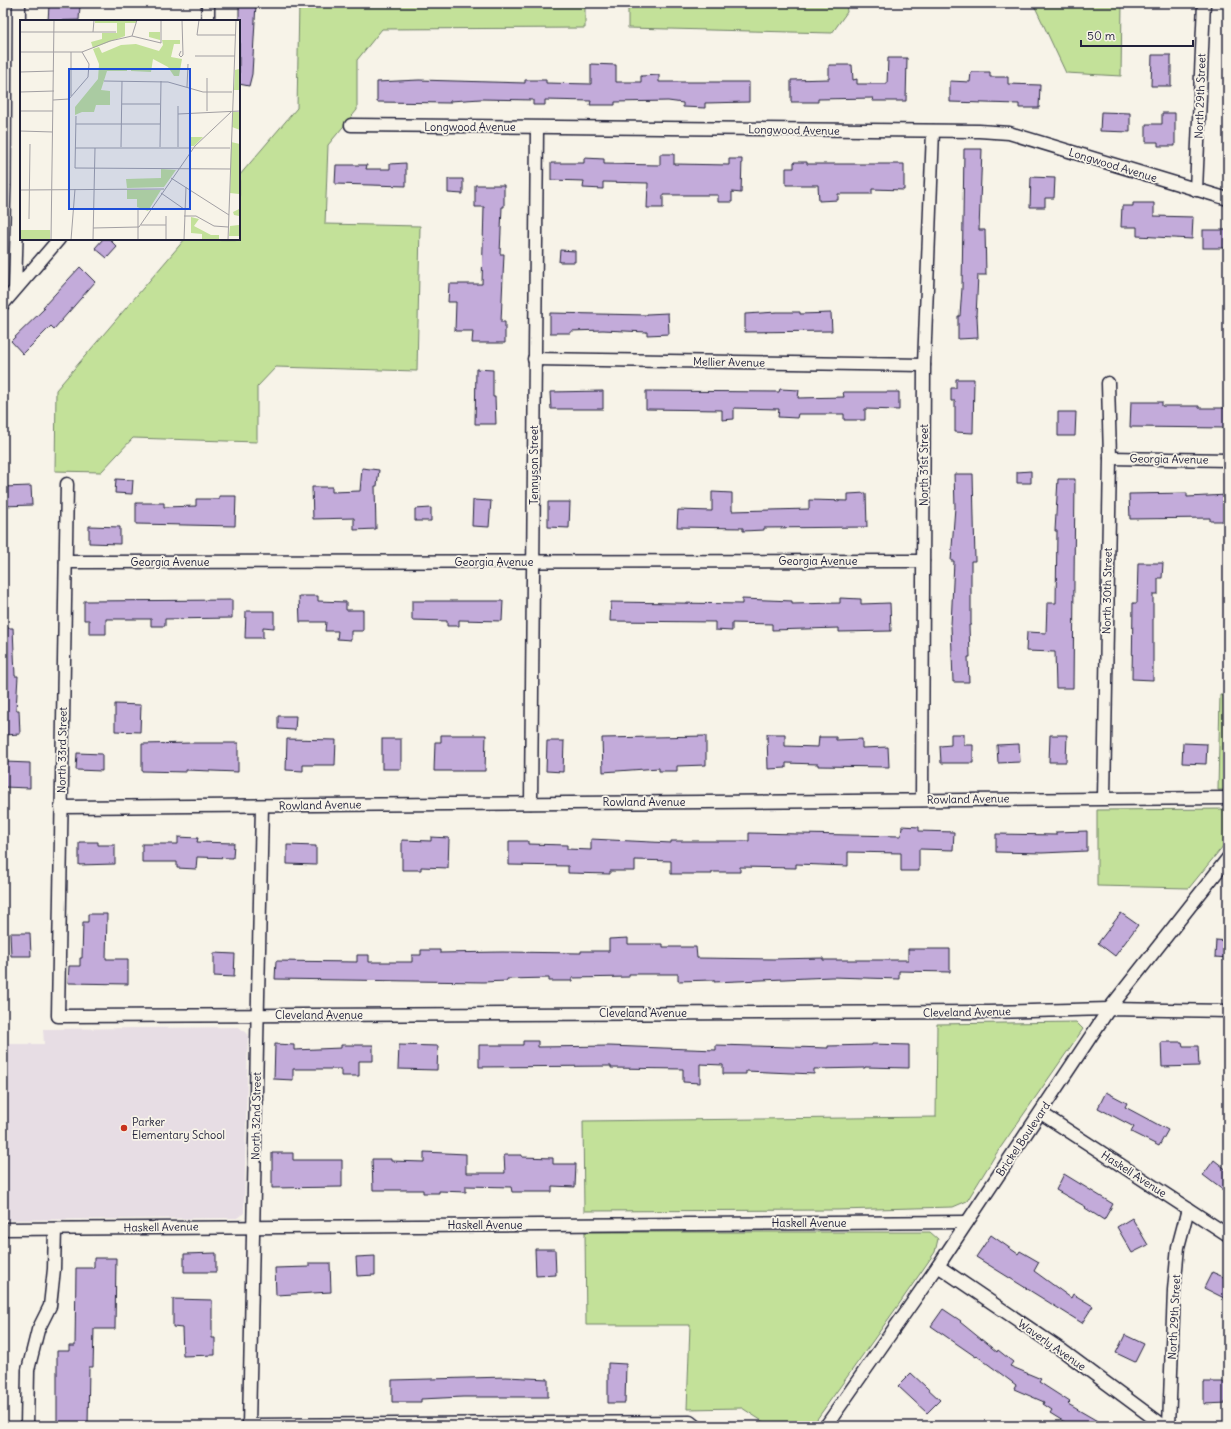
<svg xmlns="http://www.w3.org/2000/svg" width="1231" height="1429" viewBox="0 0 1231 1429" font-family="Delius,sans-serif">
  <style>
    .built { fill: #e7dde4 }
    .green { fill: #c3e199; stroke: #72826a }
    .building { fill: #c3abda; stroke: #22223b }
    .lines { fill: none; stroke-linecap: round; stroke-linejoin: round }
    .minor-casing { stroke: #22223b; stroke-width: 15 }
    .minor { stroke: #f7f3e8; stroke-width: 12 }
    .poi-dot { fill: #c8321e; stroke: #f7f3e8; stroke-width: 1.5 }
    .labels { text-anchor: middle; stroke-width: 3.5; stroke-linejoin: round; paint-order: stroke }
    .street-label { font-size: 11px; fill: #22223b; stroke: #f7f3e8 }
    .poi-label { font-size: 11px; fill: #22223b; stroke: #f7f3e8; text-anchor: start }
    .inset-road { fill: none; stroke: #a29fa3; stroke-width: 1 }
    .view { fill: #1d4ed8; fill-opacity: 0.15; stroke: #1d4ed8; stroke-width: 2 }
    .inset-edge { fill: none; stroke: #22223b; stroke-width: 2 }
  </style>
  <rect width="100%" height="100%" fill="#f7f3e8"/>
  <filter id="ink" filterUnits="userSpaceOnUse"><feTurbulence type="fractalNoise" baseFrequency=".025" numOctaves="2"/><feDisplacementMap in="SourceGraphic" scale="8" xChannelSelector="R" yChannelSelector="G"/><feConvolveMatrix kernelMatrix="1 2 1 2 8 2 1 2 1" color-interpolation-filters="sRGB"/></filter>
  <g filter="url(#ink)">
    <polygon class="built" points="239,1027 248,1035 244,1213 237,1218 3,1220 3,1044 44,1044 43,1029"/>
    <g class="green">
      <polygon points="299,3 585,3 585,28 382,29 357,60 357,110 328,145 325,224 420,226 417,371 276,367 257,387 257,442 133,438 101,472 55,471 56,390 185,239 239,239 239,176 297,108"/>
      <polygon points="628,3 846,3 847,12 832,33 628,28"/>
      <polygon points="1030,3 1122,3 1121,76 1066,73 1036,9"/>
      <polygon points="1220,695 1228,695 1228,790 1218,790"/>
      <polygon points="1228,809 1228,840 1189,888 1097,886 1097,810"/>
      <polygon points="1076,1022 1083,1029 996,1154 967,1201 953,1207 837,1210 584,1211 583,1121 936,1117 937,1024"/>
      <polygon points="585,1232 930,1232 938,1239 935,1252 897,1307 812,1426 770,1426 742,1408 687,1409 690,1325 586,1325"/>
    </g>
    <g class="building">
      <polygon points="239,3 256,3 252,74 249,86 239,84"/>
      <polygon points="49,5 80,6 79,20 48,21"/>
      <polygon points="1152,55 1171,55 1171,86 1151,86"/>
      <polygon points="888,58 907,58 906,101 872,101 873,98 818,99 818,102 791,102 791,80 829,79 829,65 852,65 853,80 857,79 857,84 887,84"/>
      <polygon points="591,64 616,65 616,82 641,82 641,76 659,75 659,82 749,82 749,102 705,103 705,108 683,107 683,103 668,101 615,102 615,105 590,105 591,101 545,100 545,105 533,105 533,100 481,99 450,101 450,103 377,102 377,82 419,80 525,83 525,80 546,80 546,83 591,84"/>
      <polygon points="971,72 990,72 990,77 1008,77 1008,84 1040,85 1039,108 1019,108 1019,104 950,102 950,81 970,82"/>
      <polygon points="1101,112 1130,113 1130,132 1100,131"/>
      <polygon points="1162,113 1175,113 1175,146 1158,146 1158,142 1146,142 1146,124 1162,124"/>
      <polygon points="964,149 982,149 979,230 985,230 986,275 978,275 976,316 977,316 978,338 958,339 958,316 960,316 962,288"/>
      <polygon points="660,154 674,154 674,164 729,165 729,159 742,159 741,193 732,192 732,202 718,202 718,195 663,195 663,208 647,208 648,183 603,182 603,189 583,188 584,181 551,180 551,163 584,163 584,158 604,159 604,164 660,165"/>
      <polygon points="794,162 807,162 807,164 904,164 904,190 872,189 872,194 838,194 838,200 819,201 818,185 786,185 786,168 794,168"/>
      <polygon points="406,163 406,186 335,184 336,165 367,165 366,169 390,169 390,164"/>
      <polygon points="1031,177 1055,178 1054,198 1045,198 1045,207 1030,207"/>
      <polygon points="448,179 463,179 463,194 448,193"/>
      <polygon points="475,185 504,185 504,207 502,207 500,254 504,254 501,322 505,322 505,343 472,343 473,331 455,331 456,302 448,302 449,284 482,284 484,207 475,207"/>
      <polygon points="1133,203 1154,203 1154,216 1193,217 1192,239 1137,236 1137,227 1121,227 1122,206 1133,206"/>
      <rect x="1203" y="230" width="25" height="18"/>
      <polygon points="103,239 109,239 117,247 107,258 95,248"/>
      <polygon points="560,250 575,251 575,262 559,262"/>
      <polygon points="80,267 95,282 54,329 51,326 23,354 11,341 45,308 43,307"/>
      <polygon points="777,312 800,312 800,314 831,313 832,331 745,332 745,314"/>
      <polygon points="550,313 647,315 647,314 668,313 669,334 647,335 647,332 603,330 571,331 571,333 550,333"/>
      <polygon points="476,369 493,370 493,397 495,397 496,424 475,424"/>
      <polygon points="956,379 974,379 973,433 955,432 955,401 951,401 951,388 956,388"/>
      <polygon points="780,389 799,390 798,398 844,397 843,392 899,392 899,410 865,409 865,420 844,420 844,414 798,414 797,418 778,417 779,409 734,408 734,419 722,420 722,410 646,409 646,391 779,392"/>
      <polygon points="603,391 603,409 551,409 550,392"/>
      <polygon points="1131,402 1162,402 1162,406 1199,406 1199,408 1228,408 1228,428 1130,427"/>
      <polygon points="1058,412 1076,412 1075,436 1058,436"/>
      <polygon points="362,468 379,470 377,486 375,486 376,529 354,530 354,518 313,519 312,487 332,487 332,492 360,491"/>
      <polygon points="1031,471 1031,483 1017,483 1017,472"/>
      <polygon points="954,474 973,474 975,561 971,561 971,625 969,625 970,657 968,657 969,682 953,682 951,625 954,561 951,561 955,507"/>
      <polygon points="116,479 133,480 132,494 115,493"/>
      <polygon points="1058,479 1075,479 1073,688 1056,688 1055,652 1026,651 1027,632 1046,633 1047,603 1056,603 1057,531 1055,531"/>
      <polygon points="31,486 32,505 3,506 3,487"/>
      <polygon points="712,492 732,493 732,511 809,509 809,500 848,501 848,494 866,493 867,527 764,528 764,530 743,531 743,528 677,527 678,510 712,511"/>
      <polygon points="1187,493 1187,497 1228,495 1228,521 1210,521 1210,518 1130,519 1129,494"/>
      <polygon points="219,496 236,496 235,526 136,524 136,503 164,503 164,507 196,506 196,499 219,499"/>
      <polygon points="473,500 491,501 489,527 472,526"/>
      <polygon points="548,502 570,502 569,528 548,527"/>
      <polygon points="431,508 431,521 415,521 415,509"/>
      <polygon points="89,526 120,527 120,544 89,543"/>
      <polygon points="1138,563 1163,563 1162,578 1158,578 1158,594 1153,594 1153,680 1132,679 1133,603 1137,603"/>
      <polygon points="299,596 318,596 318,601 346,602 346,610 363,610 363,631 351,631 351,640 337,639 338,631 325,631 326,622 300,622"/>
      <polygon points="840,598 861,599 861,604 890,603 891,631 839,632 839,628 772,630 772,624 732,623 732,631 715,630 715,622 610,621 611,602 742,604 742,599 792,601 792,604 840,603"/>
      <polygon points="232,600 232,618 165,619 165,626 151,626 151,619 106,619 106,634 89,634 89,620 84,620 84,601"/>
      <polygon points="412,601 503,601 502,621 459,620 459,626 447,626 447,621 412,620"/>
      <polygon points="246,611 274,611 274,628 263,627 263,638 245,638"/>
      <polygon points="3,628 13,628 15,676 18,676 16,710 19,710 20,734 4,735"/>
      <polygon points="115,704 141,705 140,732 115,731"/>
      <polygon points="278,716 296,716 295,730 278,729"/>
      <polygon points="767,734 785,734 785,746 818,747 819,737 836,737 836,740 862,739 862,748 888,747 889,767 818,766 818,764 786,763 786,768 768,769"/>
      <polygon points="951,734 964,734 964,745 973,745 973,763 941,763 940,746 951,745"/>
      <polygon points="441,735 486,735 485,771 434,771 435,742 441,742"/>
      <polygon points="1050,735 1067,735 1066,762 1049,762"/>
      <polygon points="706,736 706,765 677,766 677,771 659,771 659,768 603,772 602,738"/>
      <polygon points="287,739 336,740 335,765 303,765 303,771 286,770"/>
      <rect x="382" y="739" width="19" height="30"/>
      <polygon points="547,741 564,741 563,772 546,771"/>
      <polygon points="193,743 238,743 238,772 186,770 186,772 142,771 142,744"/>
      <polygon points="1183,743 1207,744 1206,764 1182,763"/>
      <polygon points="1019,744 1020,762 998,763 997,745"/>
      <polygon points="77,753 102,754 102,771 76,770"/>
      <polygon points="5,762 30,763 30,788 3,787"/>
      <polygon points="902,826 919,827 919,831 954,832 953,850 919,849 919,871 901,871 901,853 848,852 848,866 796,864 796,868 740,867 740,872 712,872 712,874 671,874 671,861 635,860 635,871 610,871 610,874 568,873 568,866 509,865 509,841 528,841 528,844 567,845 567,849 591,850 591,839 671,843 671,841 749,841 749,833 901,836"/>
      <polygon points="1087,831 1087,851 1042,853 996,852 996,834 1056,835 1056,832"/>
      <polygon points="178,837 198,838 197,842 234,843 233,858 197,857 196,869 177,868 177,862 142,862 142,844 178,844"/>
      <polygon points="431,837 449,838 448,868 421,867 421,870 402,870 402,840 431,841"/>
      <polygon points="79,842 98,842 98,845 115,845 115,864 79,865"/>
      <polygon points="287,845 316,846 316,865 287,864"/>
      <polygon points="1121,913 1138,925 1115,956 1098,943"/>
      <polygon points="88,914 107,914 106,959 128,959 128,984 68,983 69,966 80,966 80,958 82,958 83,922 88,922"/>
      <polygon points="10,933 30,933 31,956 11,956"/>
      <polygon points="628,938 628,944 663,944 663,947 696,947 697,958 774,959 823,958 823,960 908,960 908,949 950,949 950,972 899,971 899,979 832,977 714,982 714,980 678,981 678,974 629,974 629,977 572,978 572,981 549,981 549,978 507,979 507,981 483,982 275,979 276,961 357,962 357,955 369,955 369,962 412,962 412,955 421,955 421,950 440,950 440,953 502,952 581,953 581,951 609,951 609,939"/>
      <polygon points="1216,940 1228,941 1228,958 1215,957"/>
      <polygon points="214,953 235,954 234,977 214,976"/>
      <polygon points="523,1041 538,1041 538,1047 609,1046 716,1050 716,1045 828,1048 828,1046 872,1045 872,1044 909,1045 909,1068 865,1067 865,1068 814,1069 814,1074 746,1071 746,1074 723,1074 723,1065 700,1064 700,1083 683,1082 683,1069 611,1068 611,1066 479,1067 479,1045 523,1045"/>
      <polygon points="1161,1042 1182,1042 1183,1046 1198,1046 1199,1066 1162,1067"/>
      <polygon points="275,1044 294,1045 294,1050 341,1048 341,1045 373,1045 373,1061 359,1061 359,1076 341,1076 341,1069 293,1069 293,1080 274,1079"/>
      <polygon points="399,1045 438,1046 437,1070 398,1069"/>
      <polygon points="1106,1092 1127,1103 1125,1107 1168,1130 1159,1146 1131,1132 1134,1127 1098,1108"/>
      <polygon points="424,1152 466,1154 466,1173 505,1173 504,1155 522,1155 522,1157 553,1158 553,1164 576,1164 575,1187 552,1186 552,1192 512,1192 511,1187 466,1186 466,1192 439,1191 439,1193 423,1193 423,1190 373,1190 372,1159 391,1159 391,1161 424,1162"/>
      <polygon points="272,1153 293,1153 293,1160 342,1160 342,1187 272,1188"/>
      <polygon points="1214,1160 1228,1171 1228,1194 1203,1175"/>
      <polygon points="1064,1174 1113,1204 1104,1220 1085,1208 1086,1207 1056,1190"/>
      <polygon points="1132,1218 1148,1245 1132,1253 1117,1227"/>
      <polygon points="991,1235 1018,1254 1020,1251 1039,1262 1034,1271 1071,1298 1073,1294 1093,1306 1082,1323 976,1257"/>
      <polygon points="535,1249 555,1249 556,1275 536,1276"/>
      <polygon points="216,1253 216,1272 184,1272 184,1254"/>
      <polygon points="375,1256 375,1275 357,1276 356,1257"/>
      <polygon points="94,1258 116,1258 115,1329 94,1329 93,1367 89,1367 88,1426 57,1426 57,1351 69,1351 69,1346 75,1346 76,1268 94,1268"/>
      <polygon points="309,1263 330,1263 331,1292 276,1295 275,1268 309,1267"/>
      <polygon points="1212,1272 1228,1279 1228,1290 1224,1298 1204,1288"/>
      <polygon points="173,1299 212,1300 212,1338 215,1338 215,1355 183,1356 182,1328 173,1327"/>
      <polygon points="943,1309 961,1321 960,1322 997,1352 998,1350 1013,1362 1010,1366 1041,1379 1039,1382 1070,1402 1068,1404 1106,1426 1071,1426 1050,1413 1052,1410 1043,1404 1044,1402 1014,1389 1016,1385 977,1356 976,1357 931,1326"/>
      <polygon points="1125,1335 1144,1344 1135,1362 1116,1353"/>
      <polygon points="608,1363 626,1364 625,1403 608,1403"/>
      <polygon points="911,1373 940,1400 927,1413 898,1386"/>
      <polygon points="506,1377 548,1379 548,1397 463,1397 421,1399 421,1402 392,1402 392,1380"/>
      <polygon points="1204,1382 1228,1382 1228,1403 1204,1404"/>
    </g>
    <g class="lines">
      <g class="minor-casing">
        <g id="minor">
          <polyline points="208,21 208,3"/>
          <polyline points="351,125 979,131 1009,133 1228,199"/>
          <polyline points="1196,190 1204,3"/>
          <polyline points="15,289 18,186 19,3"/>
          <polyline points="3,304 59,239"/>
          <polyline points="534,359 924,365"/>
          <polyline points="1110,458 1228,460"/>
          <polyline points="67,484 58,1016 988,1012 1109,1009 1228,1011"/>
          <polyline points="66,562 923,561"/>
          <polyline points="1104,798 1110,458 1108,383"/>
          <polyline points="922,800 924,365 933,131"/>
          <polyline points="531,803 537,128"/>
          <polyline points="61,807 1228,798"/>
          <polyline points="1041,1113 1228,1235"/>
          <polyline points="3,1229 967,1222"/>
          <polyline points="938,1266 1063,1351 1164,1426"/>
          <polyline points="249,1425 690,1422 695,1426"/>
          <polyline points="27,1426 28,1370 38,1330 50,1306 54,1269 55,1229"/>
          <polyline points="249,1426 262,806"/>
          <polyline points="826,1426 938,1266 1109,1009 1228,858"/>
          <polyline points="1169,1426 1174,1290 1178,1247 1188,1209"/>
        </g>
      </g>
      <use href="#minor" class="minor"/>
    </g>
  </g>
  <circle class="poi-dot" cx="124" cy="1128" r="4"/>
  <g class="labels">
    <g class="street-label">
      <text transform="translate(1200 96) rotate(-88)" y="4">North 29th Street</text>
      <text x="470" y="131">Longwood Avenue</text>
      <text transform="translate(794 130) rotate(1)" y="4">Longwood Avenue</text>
      <text transform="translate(1113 165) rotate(17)" y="4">Longwood Avenue</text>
      <text transform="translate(729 362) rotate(1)" y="4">Mellier Avenue</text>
      <text transform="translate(1169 459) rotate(1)" y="4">Georgia Avenue</text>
      <text transform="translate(534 465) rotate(-90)" y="4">Tennyson Street</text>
      <text transform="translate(924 465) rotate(-90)" y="4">North 31st Street</text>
      <text x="818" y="565">Georgia Avenue</text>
      <text x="170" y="566">Georgia Avenue</text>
      <text x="494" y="566">Georgia Avenue</text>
      <text transform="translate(1107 591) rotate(-89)" y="4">North 30th Street</text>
      <text transform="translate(62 750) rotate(-89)" y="4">North 33rd Street</text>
      <text transform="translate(968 799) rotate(-1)" y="4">Rowland Avenue</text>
      <text x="644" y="806">Rowland Avenue</text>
      <text transform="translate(320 805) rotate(-1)" y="4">Rowland Avenue</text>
      <text transform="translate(967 1012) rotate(-1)" y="4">Cleveland Avenue</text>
      <text x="643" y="1017">Cleveland Avenue</text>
      <text x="319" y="1019">Cleveland Avenue</text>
      <text transform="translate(256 1116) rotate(-89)" y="4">North 32nd Street</text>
      <text transform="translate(1023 1139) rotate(-56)" y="4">Brickel Boulevard</text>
      <text transform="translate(1134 1174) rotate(33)" y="4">Haskell Avenue</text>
      <text x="809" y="1227">Haskell Avenue</text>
      <text x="485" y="1229">Haskell Avenue</text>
      <text transform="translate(161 1227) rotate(-1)" y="4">Haskell Avenue</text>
      <text transform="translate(1174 1317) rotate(-87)" y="4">North 29th Street</text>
      <text transform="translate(1052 1345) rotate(35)" y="4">Waverly Avenue</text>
    </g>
    <g class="poi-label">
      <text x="132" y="1126">Parker<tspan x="132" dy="13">Elementary School</tspan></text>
    </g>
  </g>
  <g transform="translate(20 20)">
    <rect width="220" height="220" fill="#f7f3e8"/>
    <path d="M75 0H116V3H105V16L73 28 71 22 82 19V13H97V3H75ZM129 12H140V20L129 17ZM142 20H160V24H154L151 37 162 39 159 56H154L148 47 133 39 131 52 111 51V48H107V51H87L81 70 90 71V85H76L74 92H62L55 95V87L78 59 79 44 73 29 79 27 82 33 101 25 116 24 139 31 143 25ZM219 49 220 70H214L215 50ZM213 92H220V110L212 107ZM169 117H183L174 126H169ZM211 122 220 124V216H209L210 206 219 205V196L214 195 213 192 219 189V174L210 173ZM141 149 156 150 144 167 107 168 106 159 141 158ZM107 170H141L128 191 117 187V179H107ZM171 197 179 199 174 206 191 215H199V220H182V214L171 213ZM0 210H30V220H0Z" fill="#c3e199"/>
    <path class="inset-road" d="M179 0 177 15H216M0 12H96M73 12 74 0M112 16 117 0M161 31 159 35 161 37 163 35 162 0M0 32H62L90 21 112 16 141 23V0M175 36H215M0 52 34 51M84 61 148 62 183 72H212M167 67 168 44M0 72 34 71M51 76V32M33 80 49 79 68 57 69 44 62 32M102 84H140M0 91H33M187 91V58M158 94 220 91M56 96 55 148 210 149M56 104H140M0 111 33 112M101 127 102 61M140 127 141 61M158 127V86M55 128H210M151 158 209 195M0 170 144 169M141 173 164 189M74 189H118V220M164 196H176L194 206 208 207M9 199 10 124M121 205H146M73 208 119 207 175 126 211 92M31 220 34 0M51 220 55 169M73 220 75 128M146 220V196M164 220 166 167M208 220 216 0"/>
    <path class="view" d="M49 49H170V189H49Z"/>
    <rect width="220" height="220" class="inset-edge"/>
  </g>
  <rect width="1231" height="1429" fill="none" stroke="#f7f3e8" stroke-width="16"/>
  <rect x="8" y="8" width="1215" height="1413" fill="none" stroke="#22223b" stroke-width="1.5" filter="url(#ink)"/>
  <path d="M1081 40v6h112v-6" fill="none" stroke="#22223b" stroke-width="2"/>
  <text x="1087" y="40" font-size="12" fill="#22223b" stroke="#f7f3e8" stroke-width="3" paint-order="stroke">50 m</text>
</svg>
